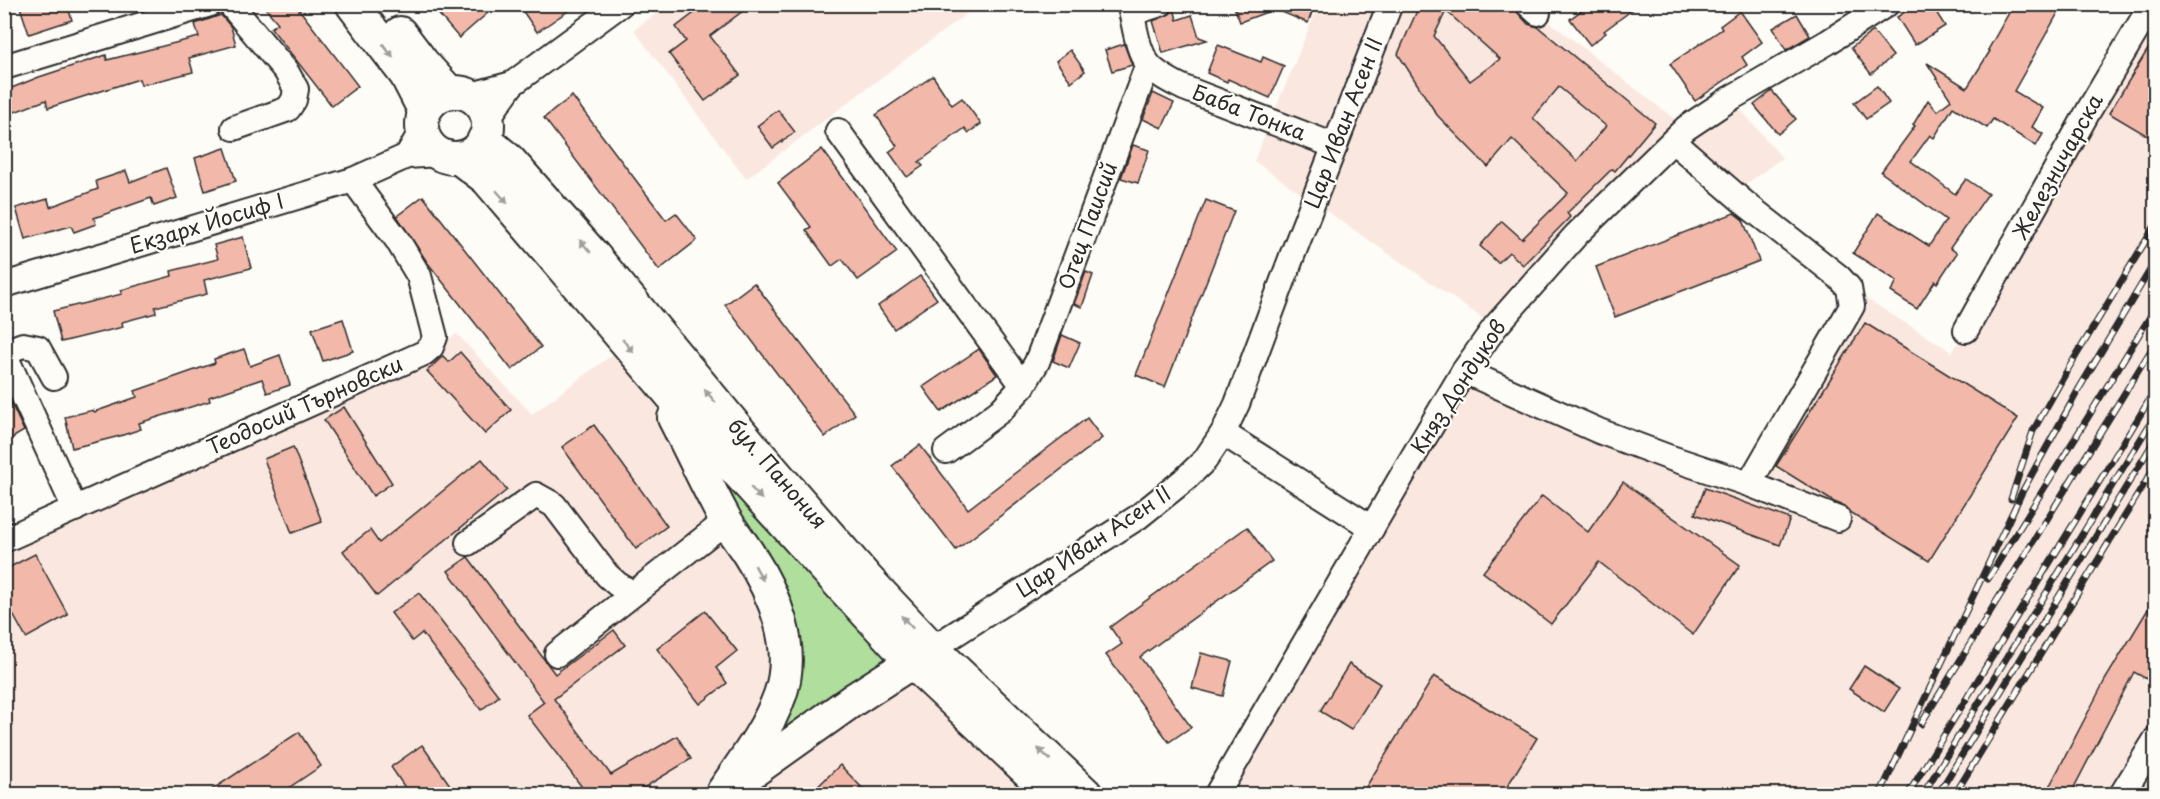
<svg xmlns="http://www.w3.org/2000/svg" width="2160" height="799" viewBox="0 0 2160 799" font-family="'Playpen Sans',sans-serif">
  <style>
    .built { fill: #fae8e0 }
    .green { fill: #afde9d; stroke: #6d8464; stroke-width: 1.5 }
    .building { fill: #f2b9aa; stroke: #2b2b2b; stroke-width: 1.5; fill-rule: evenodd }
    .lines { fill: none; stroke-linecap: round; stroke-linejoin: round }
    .minor-casing { stroke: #2b2b2b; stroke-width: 28 }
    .major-casing { stroke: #2b2b2b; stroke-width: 36 }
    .minor { stroke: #fdfcf7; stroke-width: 24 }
    .major { stroke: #fdfcf7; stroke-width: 32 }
    .rail-casing { stroke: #2b2b2b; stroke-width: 7 }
    .rail { stroke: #fdfcf7; stroke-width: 4.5; stroke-dasharray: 14; stroke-linecap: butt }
    .oneway { fill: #9e9e9b }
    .labels { text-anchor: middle; stroke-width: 4.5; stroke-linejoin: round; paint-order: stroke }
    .street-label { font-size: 21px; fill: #2b2b2b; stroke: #fdfcf7 }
  </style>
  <rect width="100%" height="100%" fill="#fdfcf7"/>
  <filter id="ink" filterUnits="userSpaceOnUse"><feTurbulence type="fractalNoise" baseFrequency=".0167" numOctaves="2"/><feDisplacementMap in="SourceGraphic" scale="12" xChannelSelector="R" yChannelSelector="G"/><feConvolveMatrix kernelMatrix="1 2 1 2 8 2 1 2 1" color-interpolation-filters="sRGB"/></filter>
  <g filter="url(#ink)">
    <g class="built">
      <polygon points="1319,4 1528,5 1686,128 1731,98 1782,158 1734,193 1673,141 1495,327 1254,161"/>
      <polygon points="667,5 978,5 746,179 634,30"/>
      <polygon points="2155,5 2155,794 1217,794 1464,371 1749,484 1849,288 1952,352"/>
      <polygon points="457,334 532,414 627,344 912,662 1086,794 5,794 4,540 424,353"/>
    </g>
    <polygon class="green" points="651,374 912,662 853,700 754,746 783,635"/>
    <g class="building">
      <polygon points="19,4 67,4 72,20 29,34"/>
      <polygon points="262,4 295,4 358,86 332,106 271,28 278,23"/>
      <polygon points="430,4 498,4 459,38"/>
      <polygon points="518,4 578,4 537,32"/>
      <polygon points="706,4 752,4 710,36 740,75 705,101 669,54 686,41 676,27"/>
      <polygon points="1233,4 1315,4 1308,23 1275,9 1240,22"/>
      <path d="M1420 4H1510L1528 24 1538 27 1655 123 1615 171 1612 169 1567 213 1570 217 1523 265 1509 252 1498 263 1480 246 1502 221 1522 239 1568 193 1512 139 1488 167 1437 115 1398 54ZM1446 11 1500 59 1470 81 1434 36ZM1559 87 1606 126 1577 161 1533 118Z"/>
      <polygon points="1590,4 1640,4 1604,31 1606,33 1590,45 1570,19"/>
      <polygon points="1917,4 1931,4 1945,26 1915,45 1897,17"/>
      <polygon points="2014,4 2063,4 2014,91 2043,108 2032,127 2043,134 2036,146 1993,119 1987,128 1953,107 1934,138 1930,135 1911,161 1955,194 1966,179 1988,194 1950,248 1957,253 1937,283 1935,281 1917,309 1891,292 1897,281 1853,253 1878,213 1929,246 1946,220 1881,172 1915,126 1913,125 1928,100 1937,111 1951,100 1927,63 1967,88 1990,51 1988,50"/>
      <polygon points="1174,8 1177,20 1192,15 1199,37 1207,40 1163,53 1153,21 1170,14"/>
      <polygon points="1740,11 1762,42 1742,57 1747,65 1695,101 1670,64 1722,29 1720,26"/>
      <polygon points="1797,14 1810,36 1786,50 1773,28"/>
      <polygon points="221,15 231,27 236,45 189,58 193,72 141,85 139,79 48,108 46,100 4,116 4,91 39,77 106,55 107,60 199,37 195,24"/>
      <polygon points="1873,31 1893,56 1871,74 1851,48"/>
      <polygon points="2156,36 2156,141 2109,113"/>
      <polygon points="1124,44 1132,65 1112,71 1105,50"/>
      <polygon points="1218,45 1261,62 1263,57 1284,66 1270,98 1228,79 1227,82 1207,73"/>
      <polygon points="1070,50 1085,71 1071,82 1056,61"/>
      <polygon points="933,76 952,105 962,98 981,124 968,133 965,128 919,162 923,166 907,177 889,152 897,146 876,115"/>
      <polygon points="1877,86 1889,103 1866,119 1854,103"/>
      <polygon points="1772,91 1796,119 1778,134 1754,105"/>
      <polygon points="1153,93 1174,103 1162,128 1143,119"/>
      <polygon points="572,96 666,220 676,213 697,240 659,270 544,118"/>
      <polygon points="778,110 795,132 773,148 757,126"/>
      <polygon points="1133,145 1149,150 1138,183 1121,178"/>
      <polygon points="225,148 236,181 205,191 195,158"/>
      <polygon points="822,149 897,252 858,280 842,259 832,266 806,230 811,227 778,183"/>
      <polygon points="166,168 177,198 154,206 151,198 94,218 96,224 74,232 71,226 25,239 16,208 48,199 50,207 98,189 96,181 126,171 130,182"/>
      <polygon points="423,196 541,347 512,370 427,262 397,216"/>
      <polygon points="1206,200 1234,211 1165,387 1136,375"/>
      <polygon points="1734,213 1743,220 1759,261 1615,317 1596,267"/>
      <polygon points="243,237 251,268 204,280 207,294 155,307 156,313 122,322 123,327 61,342 53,311 122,294 121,290 172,276 171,271 218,259 214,245"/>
      <polygon points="1086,272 1093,275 1082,307 1074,304"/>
      <polygon points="920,276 937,299 894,329 878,306"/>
      <polygon points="754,283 855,414 825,437 725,305"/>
      <polygon points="343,319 353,351 323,361 312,329"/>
      <polygon points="1865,323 2018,418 1929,561 1850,512 1844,506 1834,502 1776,466"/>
      <polygon points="1062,335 1080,343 1069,368 1053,361"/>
      <polygon points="244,349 250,366 280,355 290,385 267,393 262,379 209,397 210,401 139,423 141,429 120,436 72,448 65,417 93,410 94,412 137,397 135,391 215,363 214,359"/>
      <polygon points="979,349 997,375 941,412 923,387"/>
      <polygon points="460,352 511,410 485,434 427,371 443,356 449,362"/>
      <polygon points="4,388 24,431 4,443"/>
      <polygon points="344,407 392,483 373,496 324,420"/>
      <polygon points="1087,418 1102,438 956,550 892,466 920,445 968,509"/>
      <polygon points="594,425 667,526 636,549 562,447"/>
      <polygon points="293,447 322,522 292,533 264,459"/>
      <polygon points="482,459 507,490 377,596 343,551 370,530 379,543"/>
      <polygon points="1623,482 1740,565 1693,635 1599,562 1551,624 1483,572 1542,496 1588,532"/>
      <polygon points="1705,488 1790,519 1780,545 1695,514"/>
      <polygon points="1247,527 1272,561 1140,657 1191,727 1169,742 1106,655 1122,644 1110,627"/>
      <polygon points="35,554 68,615 26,638 4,598 4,570"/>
      <polygon points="468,557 555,674 614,630 625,645 554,699 611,775 677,736 691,759 632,795 588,795 527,715 544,702 448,571"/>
      <polygon points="419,593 499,696 481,710 422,633 412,641 391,613"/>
      <polygon points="2156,596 2156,684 2134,672 2070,795 2045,795 2105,680"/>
      <polygon points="705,611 737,651 716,668 727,683 700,704 657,649"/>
      <polygon points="1201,653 1232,661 1223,696 1192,688"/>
      <polygon points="1349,664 1380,684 1351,730 1320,711"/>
      <polygon points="1864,666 1899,689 1884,712 1849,689"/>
      <polygon points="1434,676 1537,738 1502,795 1361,795"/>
      <polygon points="299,732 321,766 278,795 204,795"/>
      <polygon points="422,745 457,795 410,795 391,767"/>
      <polygon points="840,765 869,795 809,795"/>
    </g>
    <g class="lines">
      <g class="minor-casing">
        <g id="minor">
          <polyline points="230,4 286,71 296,89 294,100 288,109 234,128"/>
          <path d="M1129 4C1135 23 1136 48 1148 64 1157 75 1172 82 1184 88L1335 146"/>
          <polyline points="1528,4 1538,13"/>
          <polyline points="1132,13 1160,4"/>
          <polyline points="4,67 210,4"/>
          <polyline points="471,95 512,84 621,4"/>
          <polyline points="488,118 512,84"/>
          <polyline points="838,131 1023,386"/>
          <polyline points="1673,141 1747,205 1839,277 1849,288 1852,306 1749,484"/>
          <polyline points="407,156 422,130"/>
          <polyline points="4,285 353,180 407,156 439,154"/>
          <polyline points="1966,330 2089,110 2152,4"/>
          <polyline points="4,352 23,345 38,348 54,377"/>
          <polyline points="4,353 75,509"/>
          <polyline points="1464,371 1599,431 1668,457 1749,484 1838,519"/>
          <polyline points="1223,433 1372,528"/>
          <polyline points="946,451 1000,411 1023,386 1037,362 1148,64"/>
          <polyline points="4,540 424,353 431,347 435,337 419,276 398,241 353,180"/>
          <polyline points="468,543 536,495 554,505 607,575 617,584 632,593"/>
          <polyline points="557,654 726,521"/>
          <polyline points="919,657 1138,517 1184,480 1205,460 1223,433 1237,404 1292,256 1390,4"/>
          <polyline points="1217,794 1420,445 1464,371 1495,327 1576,235 1686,128 1731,98 1828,42 1887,4"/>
          <polyline points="2122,794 2156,739"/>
        </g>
      </g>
      <g class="major-casing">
        <g id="major">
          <polyline points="352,4 406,75 424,110"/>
          <polyline points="400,33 422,62 449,92"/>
          <circle cx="455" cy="125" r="33"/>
          <polyline points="484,139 509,160 594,256 756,451 868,580 932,648 1086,794"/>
          <polyline points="459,158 487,179 731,465 843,588 912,662 1052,794"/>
          <path d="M674 418C691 451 707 486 725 519 732 531 741 542 748 553 774 593 797 647 780 695 767 731 743 762 722 793"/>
          <polyline points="738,782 853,700 912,662"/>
        </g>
      </g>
      <use href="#minor" class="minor"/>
      <use href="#major" class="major"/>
      <g class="rail-casing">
        <g id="rail">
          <polyline points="2011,499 2033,431 2068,369 2156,224"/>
          <polyline points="1988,579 2156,307"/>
          <polyline points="1921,724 2156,342"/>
          <polyline points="1880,794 2022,492 2080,387 2156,260"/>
          <polyline points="1908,794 2156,389"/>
          <polyline points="1923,794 2156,414"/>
          <polyline points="1938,794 2156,438"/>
          <polyline points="1955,794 2156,465"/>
        </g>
      </g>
      <use href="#rail" class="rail"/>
    </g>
    <defs><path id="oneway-solid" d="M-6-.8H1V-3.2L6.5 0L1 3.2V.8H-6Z" transform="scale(1.5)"/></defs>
    <g class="oneway">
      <use href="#oneway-solid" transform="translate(388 51) rotate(53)"/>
      <use href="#oneway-solid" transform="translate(502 197) rotate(49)"/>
      <use href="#oneway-solid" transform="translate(585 246) rotate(-131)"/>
      <use href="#oneway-solid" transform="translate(628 346) rotate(50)"/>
      <use href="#oneway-solid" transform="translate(710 396) rotate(-130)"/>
      <use href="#oneway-solid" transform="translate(756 493) rotate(47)"/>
      <use href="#oneway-solid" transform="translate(759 573) rotate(61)"/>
      <use href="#oneway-solid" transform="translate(907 622) rotate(-133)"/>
      <use href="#oneway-solid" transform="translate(1044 754) rotate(-137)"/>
    </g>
  </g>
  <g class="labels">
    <g class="street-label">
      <text transform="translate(1249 113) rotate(21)" y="7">Баба Тонка</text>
      <text transform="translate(1344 123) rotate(-69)" y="7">Цар Иван Асен II</text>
      <text transform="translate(2058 167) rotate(-61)" y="7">Железничарска</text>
      <text transform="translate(207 224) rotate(-17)" y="7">Екзарх Йосиф I</text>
      <text transform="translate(1088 226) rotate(-70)" y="7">Отец Паисий</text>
      <text transform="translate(1459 387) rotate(-57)" y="7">Княз Дондуков</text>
      <text transform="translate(305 406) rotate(-24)" y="7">Теодосий Търновски</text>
      <text transform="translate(777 474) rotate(49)" y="7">бул. Панония</text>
      <text transform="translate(1094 542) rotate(-34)" y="7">Цар Иван Асен II</text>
    </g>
  </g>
  <rect width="2160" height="799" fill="none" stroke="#fdfcf7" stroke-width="24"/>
  <rect x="12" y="12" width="2136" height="775" fill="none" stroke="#2b2b2b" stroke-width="2" filter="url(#ink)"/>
</svg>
